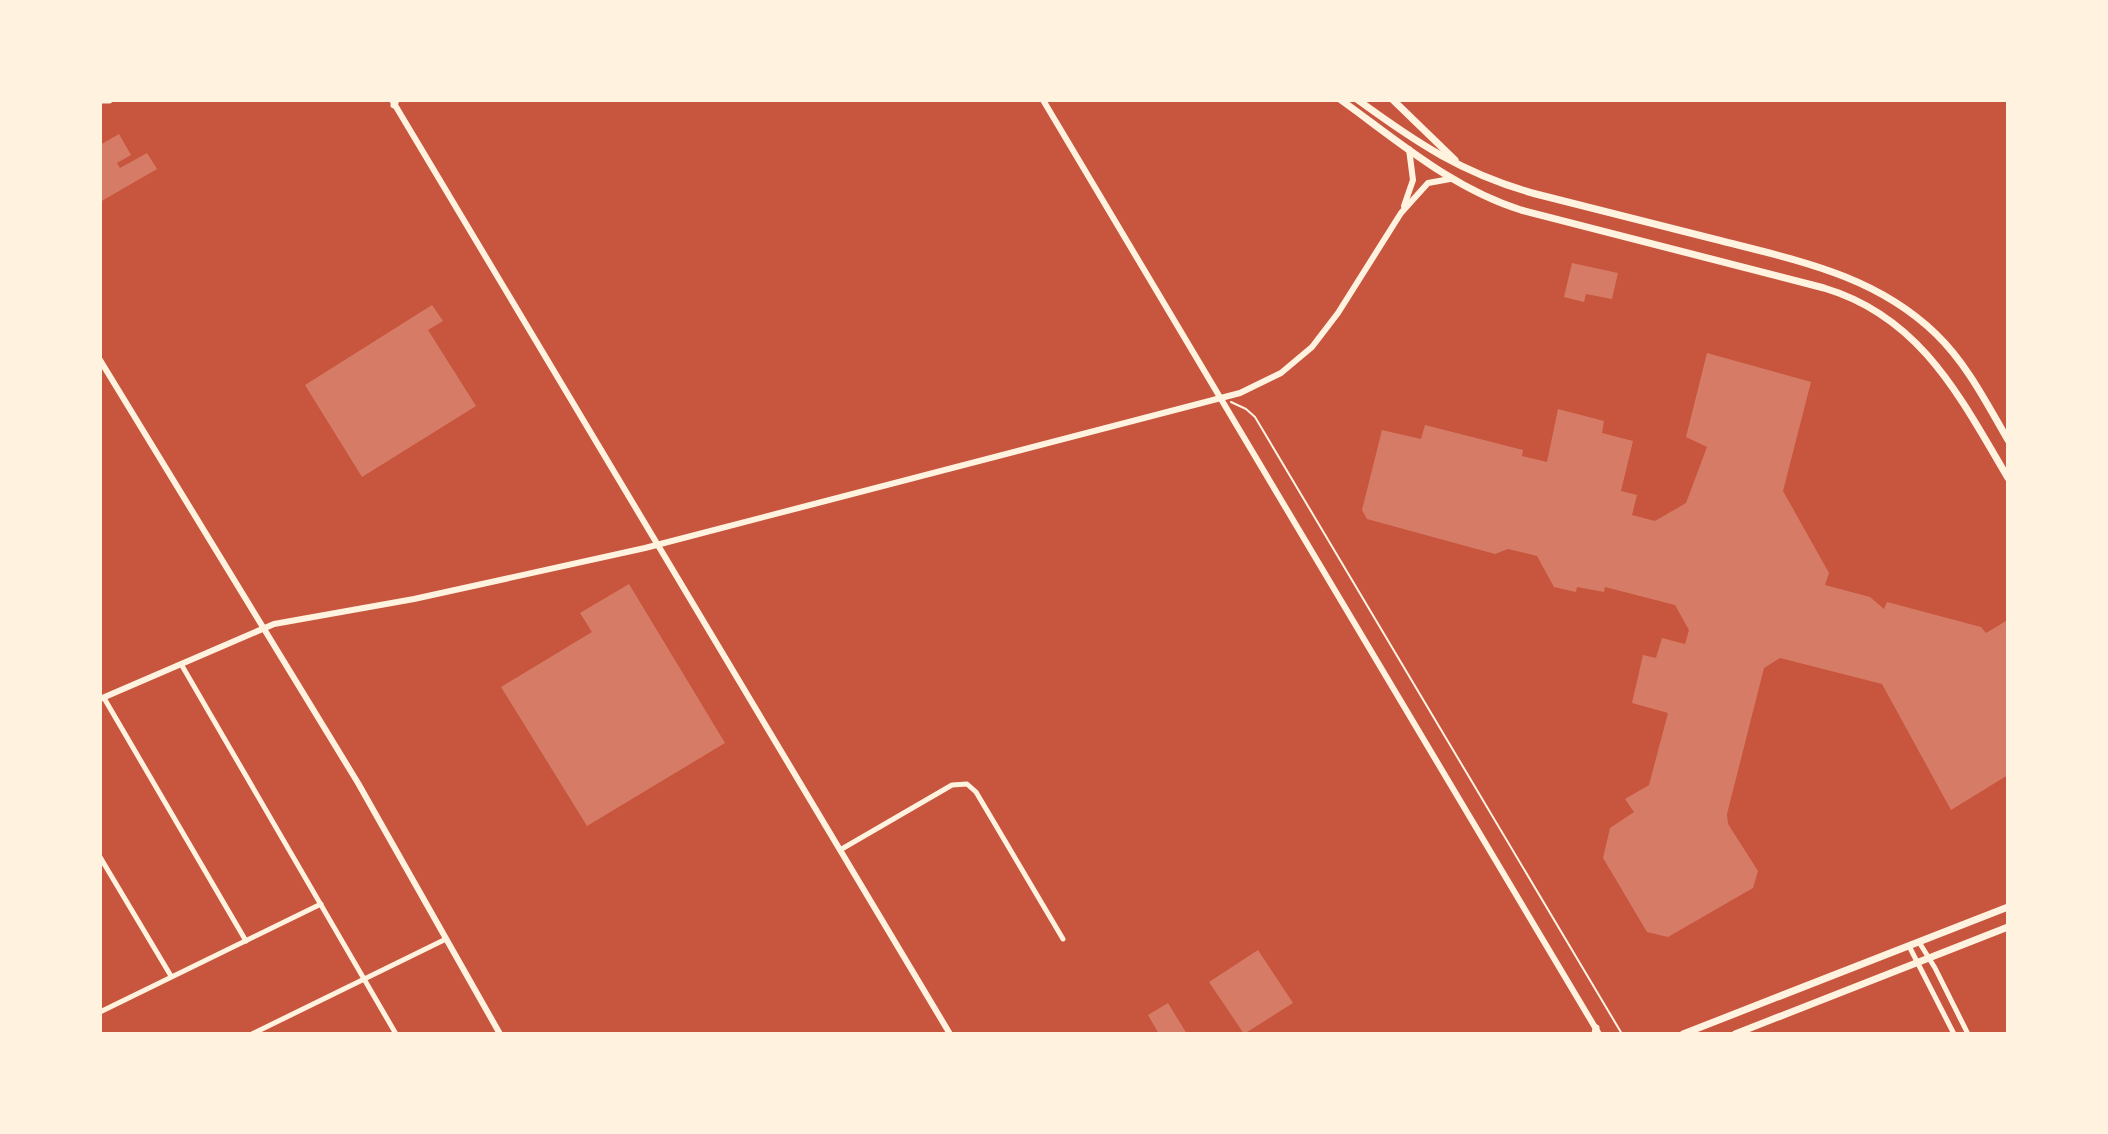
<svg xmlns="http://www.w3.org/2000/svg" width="2108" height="1134" viewBox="0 0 2108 1134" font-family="'Exo 2',sans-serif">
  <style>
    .building { fill: #d67c66 }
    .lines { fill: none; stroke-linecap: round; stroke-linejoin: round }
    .path { stroke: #fff3e0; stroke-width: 2 }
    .minor { stroke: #fff3e0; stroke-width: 5 }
    .tertiary { stroke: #fff3e0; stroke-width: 6 }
    .secondary { stroke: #fff3e0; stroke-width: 7 }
  </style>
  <rect width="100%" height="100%" fill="#c8553d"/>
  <g class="building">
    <polygon points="119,134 131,155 117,163 120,168 147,153 157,169 100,202 100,145"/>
    <polygon points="1572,263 1618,273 1612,299 1586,294 1584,302 1564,297"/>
    <polygon points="432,305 443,321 428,330 476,406 362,477 305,385"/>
    <polygon points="1707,353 1811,382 1783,491 1829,573 1825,585 1870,597 1884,609 1887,602 1981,627 1986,633 2006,621 2008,775 1951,810 1882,684 1780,658 1764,668 1727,814 1728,824 1758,871 1753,888 1668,937 1647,932 1603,858 1610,828 1634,812 1625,799 1649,785 1668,713 1632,703 1643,655 1656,658 1662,638 1685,644 1689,630 1675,605 1605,587 1604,592 1577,587 1576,592 1554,587 1537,556 1508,549 1495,554 1367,519 1362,510 1382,430 1421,439 1425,425 1523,450 1522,456 1547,462 1558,409 1604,421 1602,433 1633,441 1621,491 1637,495 1632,515 1655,521 1686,503 1707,447 1686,437"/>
    <polygon points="629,584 725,743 587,826 501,687 592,632 580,613"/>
    <polygon points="1258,950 1293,1003 1244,1034 1209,982"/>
    <polygon points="1168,1003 1187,1034 1159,1034 1148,1015"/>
  </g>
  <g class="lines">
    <polyline class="path" points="1231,402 1246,409 1255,417 1622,1034"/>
    <g class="minor">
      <polyline points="181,664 396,1034"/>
      <polyline points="104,698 246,941"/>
      <polyline points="840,850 952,785 967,784 976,792 1063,939"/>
      <polyline points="100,857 171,976"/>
      <polyline points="1919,942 1935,968 1968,1034"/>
      <polyline points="1909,946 1954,1034"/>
      <polyline points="100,1012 321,904"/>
      <polyline points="252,1034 446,939"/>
    </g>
    <g class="tertiary">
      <polyline points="392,100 950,1034"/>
      <polyline points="1043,100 1599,1034"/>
      <polyline points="1404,206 1413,180 1409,149"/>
      <polyline points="100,360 358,783 500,1034"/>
      <polyline points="100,699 274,624 414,599 645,548 1240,393 1281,373 1312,347 1338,313 1401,213 1428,183 1450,179"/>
    </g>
    <g class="secondary">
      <polyline points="100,100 109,100"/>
      <path d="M1341 100C1398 141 1453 189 1521 210L1824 288C1921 317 1960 397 2008 478"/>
      <path d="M1358 100C1417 143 1463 174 1536 194 1595 209 1655 224 1714 239 1795 260 1874 274 1936 334 1967 364 1987 404 2008 440"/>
      <polyline points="1393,100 1455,160"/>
      <polyline points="394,105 396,100"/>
      <polyline points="1595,1034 1596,1028"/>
      <polyline points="1683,1034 2008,907"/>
      <polyline points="1735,1034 2008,927"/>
    </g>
  </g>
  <rect width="2108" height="1134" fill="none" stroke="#fff3e0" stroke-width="204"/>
</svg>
